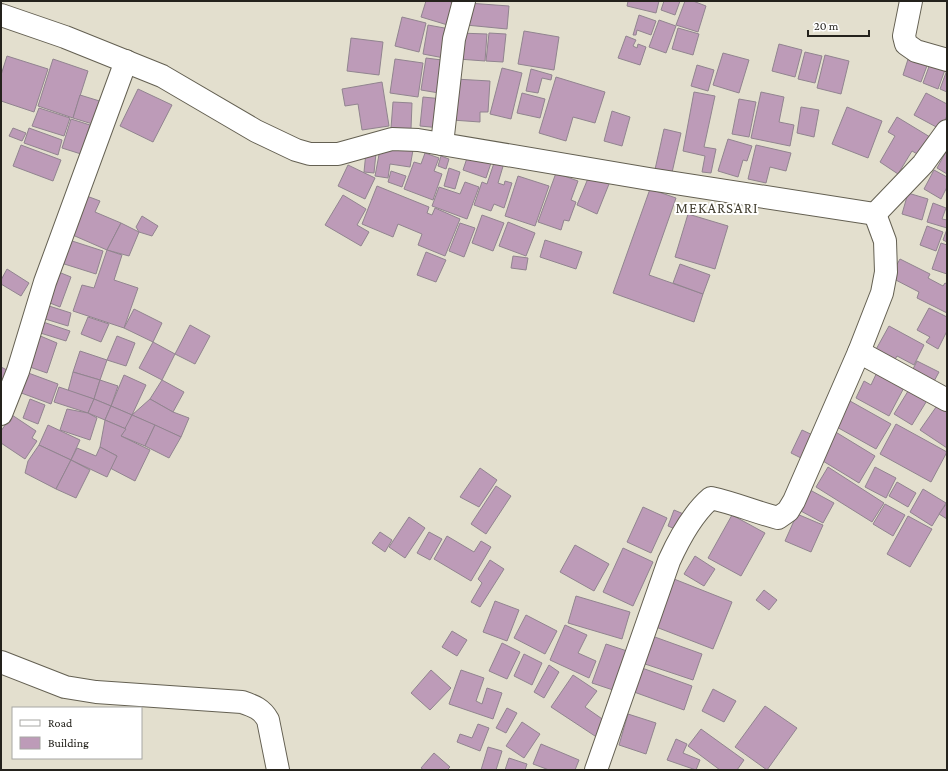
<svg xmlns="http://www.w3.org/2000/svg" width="948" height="771" viewBox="0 0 948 771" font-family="'Crimson Pro',serif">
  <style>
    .building { fill: #bd9bb8; stroke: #91848f }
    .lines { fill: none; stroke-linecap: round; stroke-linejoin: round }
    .minor-casing { stroke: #646052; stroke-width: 24 }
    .minor { stroke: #fff; stroke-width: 22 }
    .labels { text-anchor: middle; stroke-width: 4; stroke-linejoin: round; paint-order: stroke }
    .quarter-label { font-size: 15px; letter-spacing: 1px; fill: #474335; stroke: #fff }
  </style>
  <rect width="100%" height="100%" fill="#e3dfce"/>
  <g class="building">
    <polygon points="426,1 448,1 457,4 451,26 421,17"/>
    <polygon points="628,1 659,1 656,13 627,6"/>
    <polygon points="664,1 680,1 675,15 661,10"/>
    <polygon points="685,1 693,1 706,6 698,32 676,25"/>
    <polygon points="468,3 509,6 507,29 466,25"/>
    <polygon points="639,15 656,21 651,35 637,30 636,35 633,35"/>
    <polygon points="402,17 426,23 419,52 395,46"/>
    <polygon points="659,20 676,26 666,53 649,47"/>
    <polygon points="428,25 450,29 444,58 423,54"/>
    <polygon points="678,28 699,34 693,55 672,49"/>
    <polygon points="524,31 559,37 554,70 518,64"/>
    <polygon points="459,33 487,34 485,61 458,59"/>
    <polygon points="489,33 506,34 503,62 486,61"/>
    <polygon points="626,36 636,40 633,46 637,48 638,44 646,47 640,65 618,58"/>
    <polygon points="351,38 383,42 379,75 347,71"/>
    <polygon points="779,44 802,50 795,77 772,71"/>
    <polygon points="805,52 822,56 815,83 798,79"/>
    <polygon points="723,53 749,60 739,93 713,85"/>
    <polygon points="825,55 849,61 841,94 817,88"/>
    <polygon points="7,56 48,69 34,112 1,101 1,75"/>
    <polygon points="909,56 928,63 921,82 903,75"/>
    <polygon points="426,58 450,61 445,94 421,90"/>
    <polygon points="53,59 88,71 73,118 38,106"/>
    <polygon points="395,59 423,63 418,97 390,93"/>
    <polygon points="931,61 946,67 938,89 923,83"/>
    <polygon points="697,65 714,70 708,91 691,86"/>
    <polygon points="502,68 522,73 511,119 490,114"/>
    <polygon points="531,69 552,75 551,80 542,78 538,93 526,91"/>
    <polygon points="947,70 947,92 940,89"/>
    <polygon points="556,77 605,92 595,123 573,117 566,141 539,133"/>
    <polygon points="455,79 490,81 488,112 480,112 480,122 452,120"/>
    <polygon points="382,82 389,126 362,130 358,104 345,106 342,89"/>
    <polygon points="138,89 172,105 153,142 120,126"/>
    <polygon points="694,92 715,96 704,147 716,149 711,173 702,172 705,156 683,151"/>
    <polygon points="761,92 784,97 779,122 794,125 790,146 751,138"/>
    <polygon points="522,93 545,99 540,118 517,113"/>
    <polygon points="926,93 947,104 947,116 940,129 914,115"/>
    <polygon points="80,95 106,103 99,126 73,118"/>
    <polygon points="423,97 443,99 441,128 420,126"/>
    <polygon points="739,99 756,102 749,137 732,134"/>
    <polygon points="393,102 412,103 411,129 391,128"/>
    <polygon points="801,107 819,110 814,137 797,133"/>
    <polygon points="847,107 882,121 868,158 832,144"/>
    <polygon points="39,108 70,118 64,136 32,126"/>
    <polygon points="612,111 630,117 622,146 604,141"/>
    <polygon points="897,117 930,137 919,155 912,151 898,174 880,162 895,136 888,132"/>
    <polygon points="71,119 90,125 81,154 62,148"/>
    <polygon points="13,128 26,133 22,141 9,136"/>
    <polygon points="29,128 62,140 58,155 24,143"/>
    <polygon points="664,129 681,133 671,177 654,174"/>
    <polygon points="728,139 752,146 747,161 743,160 738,177 718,171"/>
    <polygon points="381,144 413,150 410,167 390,164 388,178 375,176"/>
    <polygon points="21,145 61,160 53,181 13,166"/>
    <polygon points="756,145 791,153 786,171 770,167 766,183 748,179"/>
    <polygon points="947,150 947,174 937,168"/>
    <polygon points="366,152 376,153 374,173 364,172"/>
    <polygon points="425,153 439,158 434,171 442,174 433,200 404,189 414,162 421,164"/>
    <polygon points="468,155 491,163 486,178 463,170"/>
    <polygon points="441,156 449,159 446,169 438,166"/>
    <polygon points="495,160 504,163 498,183 504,185 505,181 512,183 504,208 494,204 491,211 474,205 482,182 487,184"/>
    <polygon points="348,165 375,178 365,199 338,186"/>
    <polygon points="449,168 460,172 455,189 444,186"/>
    <polygon points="934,170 947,177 947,187 941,199 924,189"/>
    <polygon points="391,171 406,176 402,187 388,182"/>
    <polygon points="556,173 578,181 571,200 576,202 569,221 564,220 561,230 538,222"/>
    <polygon points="518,176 549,186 535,226 505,216"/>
    <polygon points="589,176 609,184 597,214 577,205"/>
    <polygon points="465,182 479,187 467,219 432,206 439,187 460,194"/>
    <polygon points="377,186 429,207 427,213 432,215 435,208 460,219 445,256 418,245 422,234 398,224 393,237 362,224"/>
    <polygon points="650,189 676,198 649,275 703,294 694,322 613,293"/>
    <polygon points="908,193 928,199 922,220 902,214"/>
    <polygon points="84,195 100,201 95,212 121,223 107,250 68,233"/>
    <polygon points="343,195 366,209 357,225 369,232 361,246 325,225"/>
    <polygon points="933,203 946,208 942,219 947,220 947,228 927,222"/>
    <polygon points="688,214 728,226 715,269 675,257"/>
    <polygon points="482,215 504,223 493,251 472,243"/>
    <polygon points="142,216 158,226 152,236 139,232 136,227"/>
    <polygon points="508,222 535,233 526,256 499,246"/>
    <polygon points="121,223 139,232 129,256 107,250"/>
    <polygon points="460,223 475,228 464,257 449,251"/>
    <polygon points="927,226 943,232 936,251 920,245"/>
    <polygon points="947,229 947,242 943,240"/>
    <polygon points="66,239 103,251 96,274 58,262"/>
    <polygon points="545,240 582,252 576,269 540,257"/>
    <polygon points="941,243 947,245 947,274 932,269"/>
    <polygon points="107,250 122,255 114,280 138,288 124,328 73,311 82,285 94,288"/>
    <polygon points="426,252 446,260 436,282 417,275"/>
    <polygon points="513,256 528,258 526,270 511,268"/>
    <polygon points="900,259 930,274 928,278 943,286 945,283 947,284 947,313 917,298 919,292 890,277"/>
    <polygon points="680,264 710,275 703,294 673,283"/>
    <polygon points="7,269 29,283 21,296 1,284 1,280"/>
    <polygon points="56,271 71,277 60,307 45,301"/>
    <polygon points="46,305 71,313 68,326 42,318"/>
    <polygon points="929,308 947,317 947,331 938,349 926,342 930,337 917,330"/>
    <polygon points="134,309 162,323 153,342 124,328"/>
    <polygon points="88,317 109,324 101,342 81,334"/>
    <polygon points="37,320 70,331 66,341 34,331"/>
    <polygon points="190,325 210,336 195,364 175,354"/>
    <polygon points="889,326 924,345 914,365 897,356 893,363 874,353"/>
    <polygon points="38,335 57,343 47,373 27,366"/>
    <polygon points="117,336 135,343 126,366 107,360"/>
    <polygon points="153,342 175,354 162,380 139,368"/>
    <polygon points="80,351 107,360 100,380 73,372"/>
    <polygon points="917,361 939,372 932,385 910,375"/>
    <polygon points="1,367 9,371 1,395"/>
    <polygon points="879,368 907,382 889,416 856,398 864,381 871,385"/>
    <polygon points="23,371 58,384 51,404 16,391"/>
    <polygon points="73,372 100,380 94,399 68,391"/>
    <polygon points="124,375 146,385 132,415 111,406"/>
    <polygon points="100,380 118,386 111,406 94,399"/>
    <polygon points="162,380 184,392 173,412 150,399"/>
    <polygon points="913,383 931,394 912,425 894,414"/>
    <polygon points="59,387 94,399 88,413 54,402"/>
    <polygon points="30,399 45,405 38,424 23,418"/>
    <polygon points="94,399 111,406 105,420 88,413"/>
    <polygon points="150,399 173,412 189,418 181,437 132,415"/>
    <polygon points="941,400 947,404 947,448 920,430"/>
    <polygon points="850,401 891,424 876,449 835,426"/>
    <polygon points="111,406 132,415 126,429 105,420"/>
    <polygon points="67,409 88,413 97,418 90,440 60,430"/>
    <polygon points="12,415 36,431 32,438 37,441 25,459 1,443 1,431"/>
    <polygon points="132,415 155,425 145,446 121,436"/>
    <polygon points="105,420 126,429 121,436 150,450 135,481 110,468 117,456 100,447"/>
    <polygon points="896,424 947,452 931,482 880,454"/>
    <polygon points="48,425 80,440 71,460 39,445"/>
    <polygon points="155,425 181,437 169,458 145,446"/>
    <polygon points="802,430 819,438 807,461 791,453"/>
    <polygon points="834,431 875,456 859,483 818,458"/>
    <polygon points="39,445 71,460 56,489 25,473 28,461"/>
    <polygon points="100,447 117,456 107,477 71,460 77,448 96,456"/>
    <polygon points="71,460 90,470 76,498 56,489"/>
    <polygon points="828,467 884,503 872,522 816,487"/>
    <polygon points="875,467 896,478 886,498 865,487"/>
    <polygon points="480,468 497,480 479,507 460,497"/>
    <polygon points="897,482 916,493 908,507 889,496"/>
    <polygon points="496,486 511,496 486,534 471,524"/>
    <polygon points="923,489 946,503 932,526 910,512"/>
    <polygon points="810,490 834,503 823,523 799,510"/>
    <polygon points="947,503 947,519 939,514"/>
    <polygon points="885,504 905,515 893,536 873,524"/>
    <polygon points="643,507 667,518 651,553 627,542"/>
    <polygon points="674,510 686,515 680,531 668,526"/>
    <polygon points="797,514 823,525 811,552 785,541"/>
    <polygon points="732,515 765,533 741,576 708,558"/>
    <polygon points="908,516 932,529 910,567 887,554"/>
    <polygon points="409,517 425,528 405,558 389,547"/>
    <polygon points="380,532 392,540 385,552 372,543"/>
    <polygon points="429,532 442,539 430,560 417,553"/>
    <polygon points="447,536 474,552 481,541 491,547 471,581 434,559"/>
    <polygon points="575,545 609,564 594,591 560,572"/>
    <polygon points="623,548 653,562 633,606 603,592"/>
    <polygon points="695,556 715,569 704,586 684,574"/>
    <polygon points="490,560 504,569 480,607 471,602 482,583 478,579"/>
    <polygon points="674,579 732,602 713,649 656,627"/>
    <polygon points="764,590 777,600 769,610 756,600"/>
    <polygon points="576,596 630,612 622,639 568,623"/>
    <polygon points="495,601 519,610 507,641 483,632"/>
    <polygon points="526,615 557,631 545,654 514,638"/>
    <polygon points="565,625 587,635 578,653 596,661 589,678 550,660"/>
    <polygon points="452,631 467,640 457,656 442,647"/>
    <polygon points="652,636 702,654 693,680 642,663"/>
    <polygon points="502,643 520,652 507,679 489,671"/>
    <polygon points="606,644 627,651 613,690 592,683"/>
    <polygon points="524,654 542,663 532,685 514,676"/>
    <polygon points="549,665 559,672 544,698 534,692"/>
    <polygon points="642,668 692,686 684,710 634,692"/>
    <polygon points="431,670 451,688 430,710 411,693"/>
    <polygon points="461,670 484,678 476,701 482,704 487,688 502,693 493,719 449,704"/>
    <polygon points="573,675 597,691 585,707 608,723 598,738 551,707"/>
    <polygon points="713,689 736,701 724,722 702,711"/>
    <polygon points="765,706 797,728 767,770 735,747"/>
    <polygon points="507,708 517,713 506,733 496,728"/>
    <polygon points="628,714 656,723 646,754 619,745"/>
    <polygon points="522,722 540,734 524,758 506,746"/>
    <polygon points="478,724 489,728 480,751 457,742 460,734 472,738"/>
    <polygon points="701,729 744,760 737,770 720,770 688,746"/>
    <polygon points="676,739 687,744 683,753 700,760 696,770 667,760"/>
    <polygon points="541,744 579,760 575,770 549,770 533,764"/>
    <polygon points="488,747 502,751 496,770 481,770"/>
    <polygon points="434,753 450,767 447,770 424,770 421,768"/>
    <polygon points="509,758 527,764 525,770 505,770"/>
  </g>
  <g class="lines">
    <g class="minor-casing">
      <g id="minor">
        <polyline points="911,1 904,36 906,44 916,51 947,60"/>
        <polyline points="1,15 65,37 162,76 256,131 296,150 310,154 338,154 392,139 418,140 649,179 875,214"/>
        <polyline points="442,144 454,39 464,1"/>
        <polyline points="875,214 923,164 947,131"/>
        <polyline points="859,352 947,400"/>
        <polyline points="1,414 18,371 45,282 126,61"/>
        <path d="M1 662 65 687 96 692 242 702C254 706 262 709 268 720L278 770"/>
        <path d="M596 770 669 561C679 539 692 514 711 498 734 503 755 512 778 518L788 511 794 501 859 352 882 293 886 272 885 241 875 214"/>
      </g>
    </g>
    <use href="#minor" class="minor"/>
  </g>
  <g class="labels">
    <g class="quarter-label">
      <text x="717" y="213">MEKARSARI</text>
    </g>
  </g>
  <rect width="948" height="771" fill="none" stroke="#24221c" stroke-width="4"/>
  <rect x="12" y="707" width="130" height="52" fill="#ffffff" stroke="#a7a7a4"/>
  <rect x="20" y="720" width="20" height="6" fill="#ffffff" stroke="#a7a7a4"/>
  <text x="48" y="727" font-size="12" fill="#24221c">Road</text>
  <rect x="20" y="737" width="20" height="12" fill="#bd9bb8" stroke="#a7a7a4"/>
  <text x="48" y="747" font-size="12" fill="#24221c">Building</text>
  <path d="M808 30v6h61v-6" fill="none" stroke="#24221c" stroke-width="2"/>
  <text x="814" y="30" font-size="12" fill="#24221c" stroke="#ffffff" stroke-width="3" paint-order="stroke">20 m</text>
</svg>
